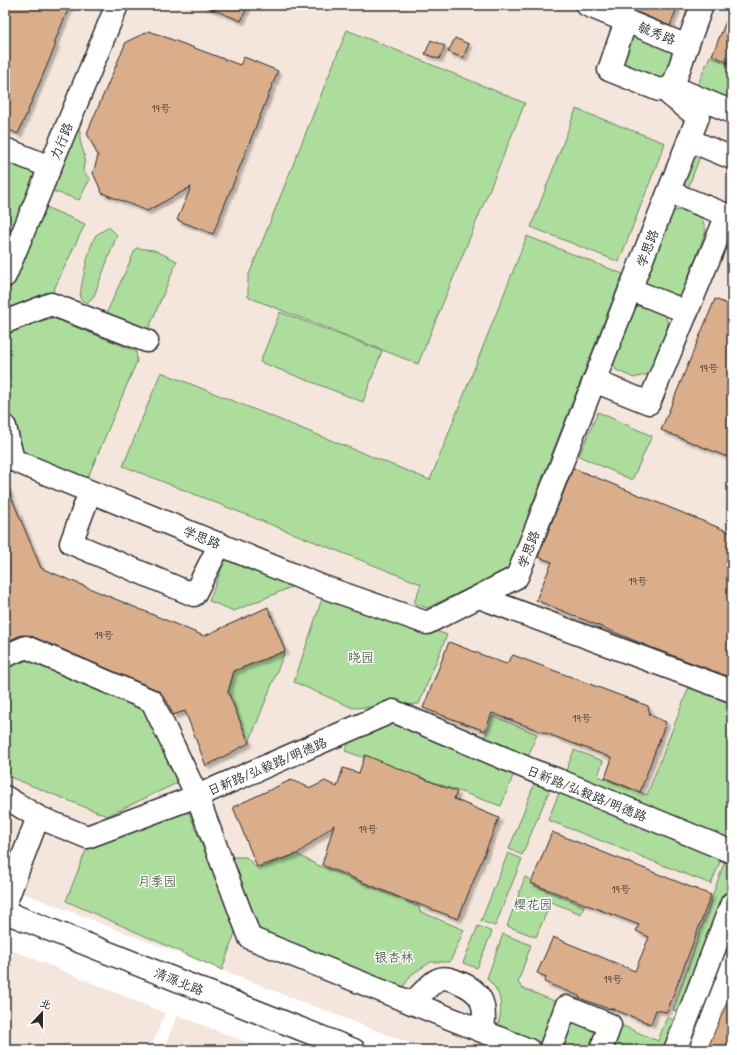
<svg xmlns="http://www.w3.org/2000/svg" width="737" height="1055" viewBox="0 0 737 1055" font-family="'Patrick Hand','LXGW WenKai TC',sans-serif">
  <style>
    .built { fill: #f4e6dc }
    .green { fill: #acdd9d; stroke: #6c8464 }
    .building { fill: #daad8b; stroke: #2b2b2b; filter: url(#shadow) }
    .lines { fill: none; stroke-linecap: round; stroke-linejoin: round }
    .minor-casing { stroke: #2b2b2b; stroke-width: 25 }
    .minor { stroke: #fff; stroke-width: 22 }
    .labels { text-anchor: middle; stroke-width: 3; stroke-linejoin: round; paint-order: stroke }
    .number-label { font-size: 11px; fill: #574c43 }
    .street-label { font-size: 13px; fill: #2b2b2b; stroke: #fff }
    .park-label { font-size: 13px; fill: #52604d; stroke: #fff }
  </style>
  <defs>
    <filter id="shadow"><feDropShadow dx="3.5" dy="3.5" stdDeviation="1" flood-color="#0004"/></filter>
  </defs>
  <rect width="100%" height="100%" fill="#fff"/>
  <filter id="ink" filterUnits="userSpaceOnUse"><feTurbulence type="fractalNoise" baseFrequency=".025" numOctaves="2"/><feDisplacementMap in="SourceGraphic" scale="8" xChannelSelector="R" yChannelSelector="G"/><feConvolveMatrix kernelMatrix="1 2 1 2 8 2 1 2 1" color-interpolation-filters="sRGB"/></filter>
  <g filter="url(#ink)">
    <g class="built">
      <polygon points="5,5 732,5 732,918 681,1050 426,1050 5,886"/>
      <polygon points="5,947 165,1013 150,1050 5,1050"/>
      <polygon points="177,1015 267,1050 163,1050"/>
    </g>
    <g class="green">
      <polygon points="347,30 525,103 418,364 248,297 248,277"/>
      <polygon points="626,33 676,44 667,80 658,83 614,65"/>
      <polygon points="710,56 732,66 732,113 693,96"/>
      <polygon points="576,109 665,143 619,262 531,227"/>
      <polygon points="69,127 80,130 80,140 85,158 83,171 90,179 79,200 44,188"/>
      <polygon points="694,155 700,156 689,186 684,190 682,180"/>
      <polygon points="5,156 41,170 5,257"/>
      <polygon points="39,204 85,224 49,300 5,312 5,296"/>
      <polygon points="682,210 702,218 706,231 682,293 668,299 648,292 643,277 672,211"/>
      <path d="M109 227 117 235 94 296 87 303 80 299C80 288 90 242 96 235 100 232 105 230 109 227Z"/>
      <polygon points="527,236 623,274 527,517 534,520 514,567 427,608 414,603 421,584 123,466 161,372 430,480"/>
      <polygon points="136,248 154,250 177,261 147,333 140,332 107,312"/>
      <path d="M634 306C642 306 648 308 655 311 659 313 663 314 666 318 673 330 654 362 649 374L634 378 616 370 612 359Z"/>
      <polygon points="280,312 382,351 363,402 260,362"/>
      <polygon points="53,318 136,351 137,361 86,482 20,454 5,394 5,330"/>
      <polygon points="598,412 652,436 632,480 579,456"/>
      <polygon points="227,555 301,583 234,611 209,601"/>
      <polygon points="325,590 447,635 419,704 353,708 294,682"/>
      <polygon points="285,651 249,743 228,692 234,671"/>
      <polygon points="33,658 150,708 177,783 107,816 5,775 5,668"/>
      <polygon points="689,687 732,704 732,841 564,776 574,750 603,761 598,776 647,795"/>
      <polygon points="493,716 537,734 526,762 482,744"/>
      <polygon points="393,718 515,771 501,806 345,751 352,736"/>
      <polygon points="535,782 544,782 550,789 522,855 509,849"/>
      <polygon points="561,788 724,852 711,884 548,820"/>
      <polygon points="188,810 236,930 222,970 66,901 86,850"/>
      <polygon points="508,853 522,859 495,926 481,921"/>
      <polygon points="297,854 315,864 420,907 419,911 464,930 450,962 431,962 412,974 403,987 259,929 231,857 246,857 258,869"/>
      <polygon points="727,854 732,856 732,891 685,1014 673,1010"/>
      <polygon points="525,877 531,880 530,884 584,906 581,914 551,902 536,937 507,926"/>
      <polygon points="478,926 492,932 477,968 463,963"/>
      <path d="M503 934 531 945 518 982 522 988 559 1003 542 1043 497 1026C502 1016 502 1001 497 991 494 986 490 982 487 978Z"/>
      <polygon points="667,1017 681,1024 671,1050 611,1050 621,1025 658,1041"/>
      <polygon points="572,1021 597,1033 591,1050 561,1050"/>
    </g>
    <g class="building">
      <polygon points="5,5 70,5 54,43 56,44 18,134 5,128"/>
      <polygon points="202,5 248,5 241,21"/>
      <polygon points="620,5 678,5 670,26"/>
      <polygon points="732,7 732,64 712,55"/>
      <polygon points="149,31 240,65 244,57 278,71 213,234 177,220 191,187 147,211 102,193 93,173 98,156 87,133 126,42"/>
      <polygon points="455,38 469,44 463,58 448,52"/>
      <polygon points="431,40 445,46 439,59 425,54"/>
      <polygon points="715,299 732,306 732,459 661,430"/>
      <polygon points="573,468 732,533 732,678 655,649 536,600 552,562 538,557"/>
      <polygon points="5,482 41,568 204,636 268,607 285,651 234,671 228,692 249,743 206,766 185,711 173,715 167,701 157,690 31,636 21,635 8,641 5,634"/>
      <polygon points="449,642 506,664 513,655 648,706 650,715 666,722 640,792 605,778 612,758 492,713 485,731 423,708"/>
      <polygon points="365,755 457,792 454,799 499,818 458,919 413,902 413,903 322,865 334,825 297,854 257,867 233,807 291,780 311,788 325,781 337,787 343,768 359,773"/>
      <polygon points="552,832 711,895 667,1012 656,1010 651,1024 610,1008 609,1009 579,998 579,996 544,982 546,977 537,973 553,937 635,971 649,937 636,931 639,925 531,883"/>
      <polygon points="732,990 732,1050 707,1050"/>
    </g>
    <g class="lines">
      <g class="minor-casing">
        <g id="minor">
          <polyline points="587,5 687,46 702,5"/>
          <polyline points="626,21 609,70 659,90 673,87 732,112"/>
          <polyline points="689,140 732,158"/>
          <polyline points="5,149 50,167"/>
          <polyline points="669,192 732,217"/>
          <polyline points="5,276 117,5"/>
          <polyline points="630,289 687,312"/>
          <polyline points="5,322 51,304 147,341"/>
          <polyline points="594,381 649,403 727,215"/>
          <polyline points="5,427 13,460"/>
          <polyline points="13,460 321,586 427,623 517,577 698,117 670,95 687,46"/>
          <polyline points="90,492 71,543 194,595 220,544"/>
          <polyline points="479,597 732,691"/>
          <polyline points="5,656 26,647 152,701 197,796 87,837 38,817 5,797"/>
          <polyline points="5,904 38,817"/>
          <polyline points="5,912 354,1050"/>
          <path d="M412 1003C419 997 432 981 440 979 445 977 454 980 458 982 484 992 486 1006 483 1031"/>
          <polyline points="529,1050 250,938 197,796 393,711 534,771 558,780 732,852"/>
          <polyline points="550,1050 566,1007 610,1025 601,1050"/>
          <polyline points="675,1050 732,903"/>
        </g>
      </g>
      <use href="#minor" class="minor"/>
    </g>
  </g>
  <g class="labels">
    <g class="number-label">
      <text x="161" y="112">19号</text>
      <text x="709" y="372">19号</text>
      <text x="638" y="585">19号</text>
      <text x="104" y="639">19号</text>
      <text x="582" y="722">19号</text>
      <text x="368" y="833">19号</text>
      <text x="621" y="893">19号</text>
      <text x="613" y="983">19号</text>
    </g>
    <g class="street-label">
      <text transform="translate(657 33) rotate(22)" y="5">毓秀路</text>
      <text transform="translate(61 141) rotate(-68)" y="5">力行路</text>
      <text transform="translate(647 248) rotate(-69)" y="5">学思路</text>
      <text transform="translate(202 537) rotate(22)" y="5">学思路</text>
      <text transform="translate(528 549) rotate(-69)" y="5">学思路</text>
      <text transform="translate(267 766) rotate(-23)" y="5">日新路/弘毅路/明德路</text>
      <text transform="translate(587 793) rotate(22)" y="5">日新路/弘毅路/明德路</text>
      <text transform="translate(179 981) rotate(22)" y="5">清源北路</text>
    </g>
    <g class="park-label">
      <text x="361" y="662">晓园</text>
      <text x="157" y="886">月季园</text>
      <text x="533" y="909">樱花园</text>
      <text x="394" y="962">银杏林</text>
    </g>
  </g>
  <rect width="737" height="1055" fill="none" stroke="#fff" stroke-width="20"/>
  <rect x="10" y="10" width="717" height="1035" fill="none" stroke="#2b2b2b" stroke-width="1.5" filter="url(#ink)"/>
  <g transform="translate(42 1013) rotate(22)" stroke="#ffffff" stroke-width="3" paint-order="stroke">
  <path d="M0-3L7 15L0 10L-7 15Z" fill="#2b2b2b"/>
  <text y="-6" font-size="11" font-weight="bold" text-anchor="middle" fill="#2b2b2b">北</text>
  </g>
</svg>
